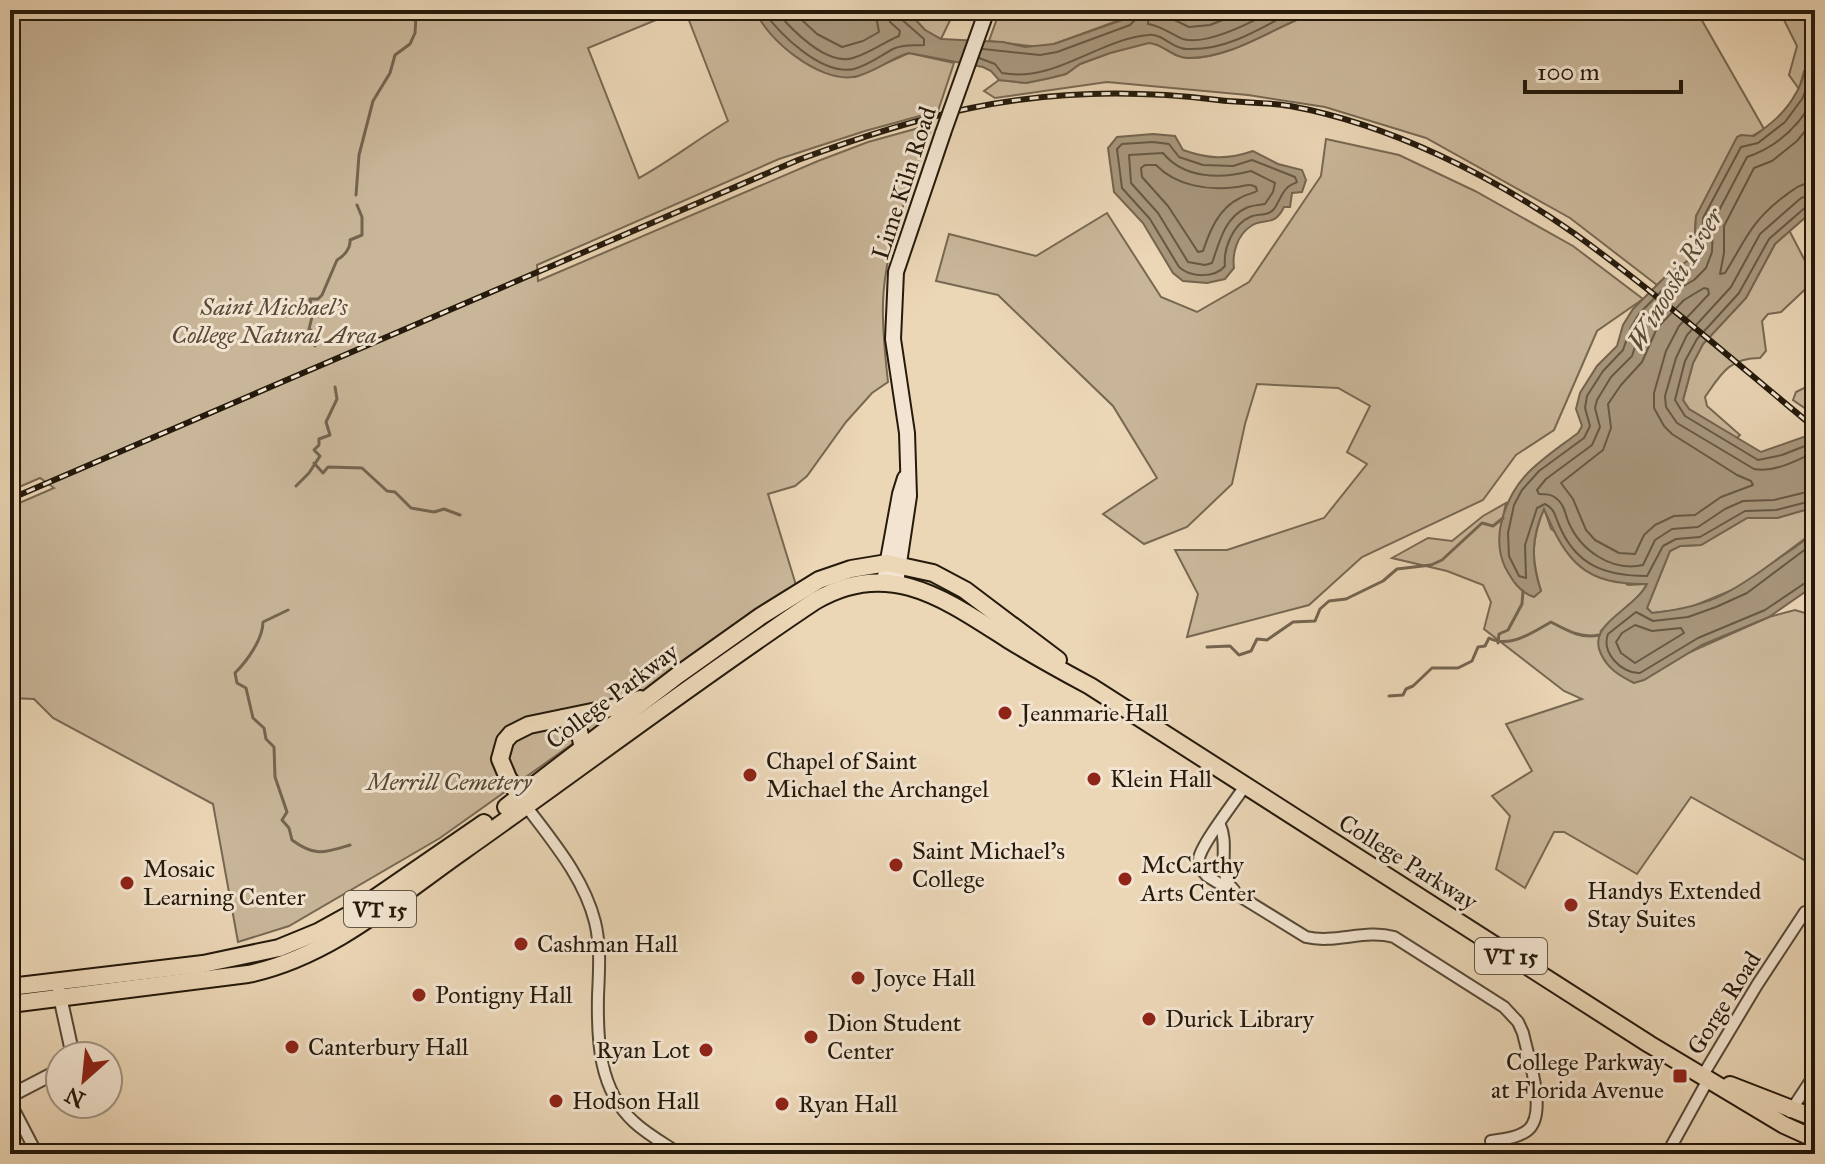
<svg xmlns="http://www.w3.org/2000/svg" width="1825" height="1164" viewBox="0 0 1825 1164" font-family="'IM FELL Great Primer',serif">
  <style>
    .green { fill: #c9b699; stroke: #776852; stroke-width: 2 }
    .water { fill: #a8967c; stroke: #74644f; stroke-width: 2 }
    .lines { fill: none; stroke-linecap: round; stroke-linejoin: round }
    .shore { stroke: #665844; stroke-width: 2 }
    .stream { stroke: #74644f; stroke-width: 3 }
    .minor-casing { stroke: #564936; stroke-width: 14 }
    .tertiary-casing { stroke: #564936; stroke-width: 16 }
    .secondary-casing { stroke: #251a0b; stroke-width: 18 }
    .primary-casing { stroke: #251a0b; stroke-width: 20 }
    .minor { stroke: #f2e4d0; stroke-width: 10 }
    .tertiary { stroke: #f2e4d0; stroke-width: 12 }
    .secondary { stroke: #f2e4d0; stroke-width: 14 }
    .primary { stroke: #ebd6b6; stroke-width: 16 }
    .rail-casing { stroke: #251a0b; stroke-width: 6 }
    .rail { stroke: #f2e4d0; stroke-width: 3; stroke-dasharray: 9; stroke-linecap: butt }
    .secondary-bridge-casing { stroke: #251a0b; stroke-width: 18; stroke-linecap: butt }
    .secondary-bridge { stroke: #f2e4d0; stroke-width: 14 }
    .poi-dot { fill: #8f2418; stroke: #f2e4d0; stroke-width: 3 }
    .labels { text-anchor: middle; stroke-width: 6; stroke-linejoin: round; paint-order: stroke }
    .shield { fill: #f2e4d0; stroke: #625746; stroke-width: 2 }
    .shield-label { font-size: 22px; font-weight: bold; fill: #251a0b }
    .street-label { font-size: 24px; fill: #251a0b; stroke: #f2e4d0 }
    .park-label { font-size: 24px; font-style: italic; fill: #564936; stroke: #f2e4d0 }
    .poi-label { font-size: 24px; fill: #251a0b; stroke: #f2e4d0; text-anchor: start }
    .water-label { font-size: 26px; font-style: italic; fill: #594c38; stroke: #f2e4d0 }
  </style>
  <rect width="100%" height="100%" fill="#ebd6b6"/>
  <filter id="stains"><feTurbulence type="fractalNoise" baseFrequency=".0025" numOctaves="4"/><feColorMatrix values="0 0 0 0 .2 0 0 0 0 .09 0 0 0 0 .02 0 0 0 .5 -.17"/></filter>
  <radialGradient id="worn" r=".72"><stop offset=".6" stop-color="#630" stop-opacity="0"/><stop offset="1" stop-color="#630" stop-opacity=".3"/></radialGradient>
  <g class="green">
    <path d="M10 10H680L588 48 639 178C670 161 698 139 728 121L685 10H755L757 16 855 77 909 53 954 63 938 111 865 131 779 159 537 265 538 281 818 161 868 142 933 124C913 181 885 241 883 302 882 328 885 355 888 382L872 393 846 422 807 476 795 486 768 494 796 585 440 838 289 926 238 942 213 804 53 718 34 699 10 698V507L54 488 40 478 10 491Z"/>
    <polygon points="885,10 955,10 941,39 925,30 912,16"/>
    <polygon points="1000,10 1131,10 1128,17 1054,44 1038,47 989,41"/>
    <path d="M1322 10H1696L1764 129 1749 138 1696 216 1694 249 1690 259 1657 285 1570 218 1426 138 1325 107 1248 95 1107 82 995 98 984 91 999 80 1026 83 1050 78 1066 74 1080 64 1110 53 1149 42C1164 45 1173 58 1189 58 1238 57 1277 24 1322 10Z"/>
    <polygon points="1779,10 1815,10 1815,58 1804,71 1799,89 1789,75 1797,46"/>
    <polygon points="1326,139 1399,155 1475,191 1573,246 1643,299 1597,331 1554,430 1516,455 1483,500 1362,557 1309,605 1187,637 1198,594 1175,550 1227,550 1324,518 1367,464 1347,452 1370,406 1338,388 1257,384 1245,424 1232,484 1187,527 1144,544 1103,514 1157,478 1113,406 998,295 936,281 949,234 1036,256 1107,213 1161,297 1197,312 1249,282 1321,176"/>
    <path d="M1789 230 1815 280 1781 312 1768 314 1762 321 1766 351 1760 358C1729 358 1721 374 1705 397L1707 406 1740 435 1737 438 1689 409 1683 400 1693 363 1703 344 1746 298 1775 244Z"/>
    <polygon points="1806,387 1815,389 1815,415 1793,400 1796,392"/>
    <path d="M1506 503 1500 532 1541 591C1531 557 1531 542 1544 508L1551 529 1628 585 1647 584C1636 605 1616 613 1601 631L1686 654 1769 617 1795 610 1815 616V866L1691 797 1637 874 1564 832H1554L1525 888 1496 869 1510 816 1492 796 1532 771 1506 724 1582 699 1564 691 1484 629 1491 602 1483 585 1447 571 1392 558 1428 538 1452 541 1483 516Z"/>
    <polygon points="1815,507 1815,531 1742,586 1686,609 1652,613 1647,608 1670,551 1680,546 1701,545 1747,518 1777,518"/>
  </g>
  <g class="water">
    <path d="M755 10H885L912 16 925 30 941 39 1003 42 1025 47 1054 44 1128 18 1131 10H1322C1277 24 1238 57 1189 58 1173 58 1164 44 1149 43L1110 53 1080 64 1066 74 1050 78 1026 83 999 80 991 71 983 67 909 53C890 58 873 74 853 77 819 82 767 40 755 10Z"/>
    <path d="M1815 58V209L1775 244 1746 298 1703 344 1693 363 1683 400 1689 409 1761 452 1815 433V507L1777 518H1747L1701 545 1680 546 1670 551 1647 608 1652 613C1708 607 1730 594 1775 561 1789 551 1803 543 1815 531V585L1769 617 1702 645 1644 680 1634 683C1620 676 1608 669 1601 654 1586 624 1634 610 1647 584 1585 585 1567 563 1544 509 1531 538 1531 562 1541 591L1534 597C1519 592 1512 580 1505 567 1499 554 1498 538 1501 524 1512 476 1541 461 1578 433L1582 426 1576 409 1580 393 1597 366 1617 346 1623 325 1633 309 1666 276 1690 259 1694 249 1696 216 1737 137 1741 135 1754 136C1771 124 1786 112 1796 93 1804 81 1803 68 1815 58Z"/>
    <path d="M1153 134 1175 136 1183 150C1208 159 1227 160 1253 151L1278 164 1302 170 1306 180 1302 192 1292 193 1290 207H1284C1274 228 1264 217 1251 226 1237 235 1232 254 1234 268L1225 279 1207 283 1183 281 1173 273 1143 223 1114 192 1108 148 1117 137Z"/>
  </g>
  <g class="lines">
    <g class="shore">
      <path d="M763 10C779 34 822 76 854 69 869 65 880 56 893 49 903 44 914 46 924 45V39L900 18 898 10"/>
      <path d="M775 10C791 29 826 66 853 58 870 53 884 42 899 36L900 31 890 22 887 10"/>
      <polyline points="791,10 817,34 842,47 863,41 879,32 875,10"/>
      <path d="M1148 10V24C1162 26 1170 34 1183 39 1206 46 1254 21 1274 10"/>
      <polyline points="1160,10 1162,14 1189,27 1210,25 1248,10"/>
      <polyline points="983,49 1040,55 1057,52 1130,25 1135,20 1138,10"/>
      <path d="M979 58 995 64 1002 73C1055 83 1097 40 1148 35 1163 33 1172 49 1187 49 1226 51 1262 28 1295 10"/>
      <path d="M1815 69 1802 99 1785 122 1758 143 1741 147 1703 218 1702 250 1697 264 1670 282 1639 314 1631 327 1623 350 1603 371 1587 396 1585 408 1590 426 1584 438 1539 471 1522 490 1514 505 1508 533 1509 556 1519 576 1526 578 1525 545 1537 508 1545 504C1555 509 1555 516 1559 525 1576 566 1606 576 1647 576L1663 546 1676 539 1700 537 1745 511 1776 510 1815 500"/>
      <path d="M1815 97C1800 125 1777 147 1747 157L1713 222 1712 252 1706 268 1694 280 1677 290 1640 331 1632 356 1611 377 1597 400 1595 408 1600 427 1592 445 1546 479 1537 490 1539 494C1546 494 1552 494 1557 499 1564 504 1565 513 1568 521 1580 550 1611 572 1643 565L1655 540 1672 529 1698 527 1725 509 1743 501 1774 500 1815 490"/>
      <path d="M1815 119 1797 141 1772 161 1754 168 1724 226V253L1720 274 1725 273C1745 241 1750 223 1782 198 1793 190 1800 183 1815 182"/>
      <path d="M1153 142 1169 144 1179 157 1203 165 1233 166 1252 160 1295 177 1297 182C1294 184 1289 185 1287 188 1282 192 1278 204 1274 209 1267 217 1258 213 1250 217 1233 224 1223 249 1225 266 1215 278 1191 278 1179 267L1150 219 1122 188 1117 149 1122 144Z"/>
      <path d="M1163 153C1184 179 1221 179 1251 171L1275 183 1273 192 1265 204C1259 205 1252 205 1246 208 1224 218 1219 244 1212 263L1205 265 1188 262 1158 213 1131 183 1129 155Z"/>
      <path d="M1145 165H1156C1176 186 1209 191 1237 187 1246 186 1248 183 1256 187L1257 191C1252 194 1246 194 1240 198 1219 208 1210 230 1203 251L1198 252 1168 206 1142 177 1141 168Z"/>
      <path d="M1815 194 1801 198 1760 234 1731 287 1687 335 1676 358 1665 396 1666 407 1677 423 1754 469C1775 473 1797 460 1815 452"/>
      <polyline points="1815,204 1807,206 1769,239 1739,293 1697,339 1685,361 1675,400 1685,416 1758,460 1782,455 1815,442"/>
      <polygon points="1704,288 1708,289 1709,294 1679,326 1666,351 1654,393 1654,408 1664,426 1672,434 1737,475 1751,481 1753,485 1721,497 1695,515 1674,516 1655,525 1644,535 1635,554 1619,553 1595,540 1586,530 1573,499 1561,483 1603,450 1611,428 1608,404 1621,385 1642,362 1657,328 1684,300"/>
      <path d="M1815 542 1747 593 1716 607 1688 617 1653 621 1636 612 1608 634C1601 653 1622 674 1640 673L1698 638 1765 610 1808 581 1815 580"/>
      <polygon points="1635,625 1652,631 1681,628 1684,633 1635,663 1621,653 1616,642 1622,633"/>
    </g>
    <g class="stream">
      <polyline points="356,195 359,155 373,101 390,73 395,55 410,44 415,33 416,16 423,10"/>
      <path d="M315 346 314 332 309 329 312 317 310 299H318L322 295 337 260C344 256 351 248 350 240L362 235V217L357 205"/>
      <polyline points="314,463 323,473 328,467 362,468 387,491 395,492 411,508 434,512 444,509 460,515"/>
      <polyline points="296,486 309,473 320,456 314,450 319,445 319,439 330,435 326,422 337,399 335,387"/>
      <path d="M288 610 263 622C263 639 247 661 235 673L237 683 246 688 253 718 264 728 266 739 274 747 275 777 287 812 282 820 289 828 292 840C315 857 324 853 350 845"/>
      <polyline points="1498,643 1499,634 1508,630 1522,604 1523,591"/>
      <polyline points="1207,647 1230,646 1239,655 1251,651 1257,639 1267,640 1293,622 1315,621 1320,609 1329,601 1346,599 1383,581 1397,569 1431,565 1442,560 1482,523 1493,526 1503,518"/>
      <path d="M1389 696 1403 695 1406 689 1413 686 1432 668H1458L1472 661 1478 647 1485 646 1489 638C1510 649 1533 632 1551 622 1566 630 1581 639 1599 635"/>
    </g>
    <g class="minor-casing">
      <g id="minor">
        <path d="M1245 786C1235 801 1200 846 1199 859 1198 866 1202 871 1207 876L1306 937C1335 944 1365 929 1394 937L1504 1007 1518 1022 1523 1033C1528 1057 1548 1113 1528 1130 1518 1138 1504 1139 1491 1141L1493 1154"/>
        <path d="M526 806C553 842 584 878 595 922 601 947 599 971 598 996 597 1041 599 1090 634 1122 648 1135 665 1144 680 1154"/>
        <path d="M1220 825C1230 847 1215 872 1234 890"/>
        <polyline points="1703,1075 1757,985 1805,912"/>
        <polyline points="10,1102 37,1154"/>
        <polyline points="1790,1112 1815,1074"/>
        <polyline points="1667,1154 1709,1078"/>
      </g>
    </g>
    <g class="tertiary-casing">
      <g id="tertiary">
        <polyline points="59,992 73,1056"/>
        <polyline points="10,1096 60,1070"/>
      </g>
    </g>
    <g class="secondary-casing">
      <g id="secondary">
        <polyline points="884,582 900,494 905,478"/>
        <polyline points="896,583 909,496 907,433 893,339 896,272 943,133"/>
      </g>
    </g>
    <g class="primary-casing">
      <g id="primary">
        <polyline points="564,718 579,731 585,756"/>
        <polyline points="524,803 508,778 500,759 505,741 511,734 529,725 616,707 640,699"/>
        <polyline points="506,807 678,675 761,616 819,580 851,569 887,563 933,573 965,590 1058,660"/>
        <polyline points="10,987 203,964 279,948 318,932 356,911 484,823"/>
        <path d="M10 1004 248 974C330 957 396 898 463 851 581 768 695 681 815 601 889 557 946 600 1009 640 1035 656 1062 671 1090 686L1649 1044 1784 1125 1815 1139"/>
        <polyline points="1730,1085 1815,1118"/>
      </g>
    </g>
    <use href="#minor" class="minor"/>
    <use href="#tertiary" class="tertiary"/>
    <use href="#secondary" class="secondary"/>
    <use href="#primary" class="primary"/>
    <g class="rail-casing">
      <path id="rail" d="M10 499 798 160C855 139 912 120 971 108 1053 91 1136 90 1218 100 1242 103 1267 102 1290 106 1389 124 1493 176 1575 234 1658 294 1736 363 1815 428"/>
    </g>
    <use href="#rail" class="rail"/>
    <g class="secondary-bridge-casing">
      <polyline id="secondary-bridge" points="943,133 987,10"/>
    </g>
    <use href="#secondary-bridge" class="secondary-bridge"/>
  </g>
  <g class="poi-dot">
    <circle cx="1005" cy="713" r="8"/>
    <circle cx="750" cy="775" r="8"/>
    <circle cx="1094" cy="779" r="8"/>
    <circle cx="896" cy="865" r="8"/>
    <circle cx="1125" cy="879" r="8"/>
    <circle cx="127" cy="883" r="8"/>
    <circle cx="1571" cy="905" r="8"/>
    <circle cx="521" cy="944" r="8"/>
    <circle cx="858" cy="978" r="8"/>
    <circle cx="419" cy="995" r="8"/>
    <circle cx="1149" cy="1019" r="8"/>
    <circle cx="811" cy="1037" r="8"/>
    <circle cx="292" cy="1047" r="8"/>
    <circle cx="706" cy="1050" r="8"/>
    <rect x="1672" y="1068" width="16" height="16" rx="4"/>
    <circle cx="556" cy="1101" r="8"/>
    <circle cx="782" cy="1104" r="8"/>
  </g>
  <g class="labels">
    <g class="shield">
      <rect x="344" y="891" width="72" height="36" rx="6"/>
      <rect x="1475" y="938" width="72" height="36" rx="6"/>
    </g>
    <g class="shield-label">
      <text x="380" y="917">VT 15</text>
      <text x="1511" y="964">VT 15</text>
    </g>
    <g class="street-label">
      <text transform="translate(904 183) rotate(-72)" y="8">Lime Kiln Road</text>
      <text transform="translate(612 696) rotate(-37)" y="8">College Parkway</text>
      <text transform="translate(1408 862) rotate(32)" y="8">College Parkway</text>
      <text transform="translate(1724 1003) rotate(-58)" y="8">Gorge Road</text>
    </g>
    <g class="park-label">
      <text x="274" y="315">Saint Michael's<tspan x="274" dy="28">College Natural Area</tspan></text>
      <text x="449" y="790">Merrill Cemetery</text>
    </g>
    <g class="poi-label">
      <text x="1021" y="721">Jeanmarie Hall</text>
      <text x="766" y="769">Chapel of Saint<tspan x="766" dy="28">Michael the Archangel</tspan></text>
      <text x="1110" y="787">Klein Hall</text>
      <text x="912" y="859">Saint Michael's<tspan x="912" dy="28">College</tspan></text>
      <text x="1141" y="873">McCarthy<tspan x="1141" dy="28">Arts Center</tspan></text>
      <text x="143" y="877">Mosaic<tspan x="143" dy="28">Learning Center</tspan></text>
      <text x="1587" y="899">Handys Extended<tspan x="1587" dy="28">Stay Suites</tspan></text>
      <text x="537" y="952">Cashman Hall</text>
      <text x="874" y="986">Joyce Hall</text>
      <text x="435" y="1003">Pontigny Hall</text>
      <text x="1165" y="1027">Durick Library</text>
      <text x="827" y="1031">Dion Student<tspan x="827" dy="28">Center</tspan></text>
      <text x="308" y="1055">Canterbury Hall</text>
      <text x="690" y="1058" text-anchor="end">Ryan Lot</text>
      <text x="1664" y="1070" text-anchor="end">College Parkway<tspan x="1664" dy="28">at Florida Avenue</tspan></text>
      <text x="572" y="1109">Hodson Hall</text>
      <text x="798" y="1112">Ryan Hall</text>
    </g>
    <g class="water-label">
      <text transform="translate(1675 279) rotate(-59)" y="9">Winooski River</text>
    </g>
  </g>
  <rect width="1825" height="1164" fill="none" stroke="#ebd6b6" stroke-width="40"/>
  <rect x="12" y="12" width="1801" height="1140" fill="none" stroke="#251a0b" stroke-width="4"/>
  <rect x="20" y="20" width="1785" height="1124" fill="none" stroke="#251a0b" stroke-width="2"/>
  <g transform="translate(84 1080) rotate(207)"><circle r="38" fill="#f2e4d0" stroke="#a09381" stroke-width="2"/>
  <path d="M0-6L14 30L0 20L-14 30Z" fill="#8f2418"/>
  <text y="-12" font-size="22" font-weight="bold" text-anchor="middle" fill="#251a0b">N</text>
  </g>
  <path d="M1525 80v12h156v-12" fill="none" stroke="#251a0b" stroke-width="4"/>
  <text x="1537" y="80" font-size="24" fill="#251a0b" stroke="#f2e4d0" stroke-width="6" paint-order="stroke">100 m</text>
  <rect width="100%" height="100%" filter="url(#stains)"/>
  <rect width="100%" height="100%" fill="url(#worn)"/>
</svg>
